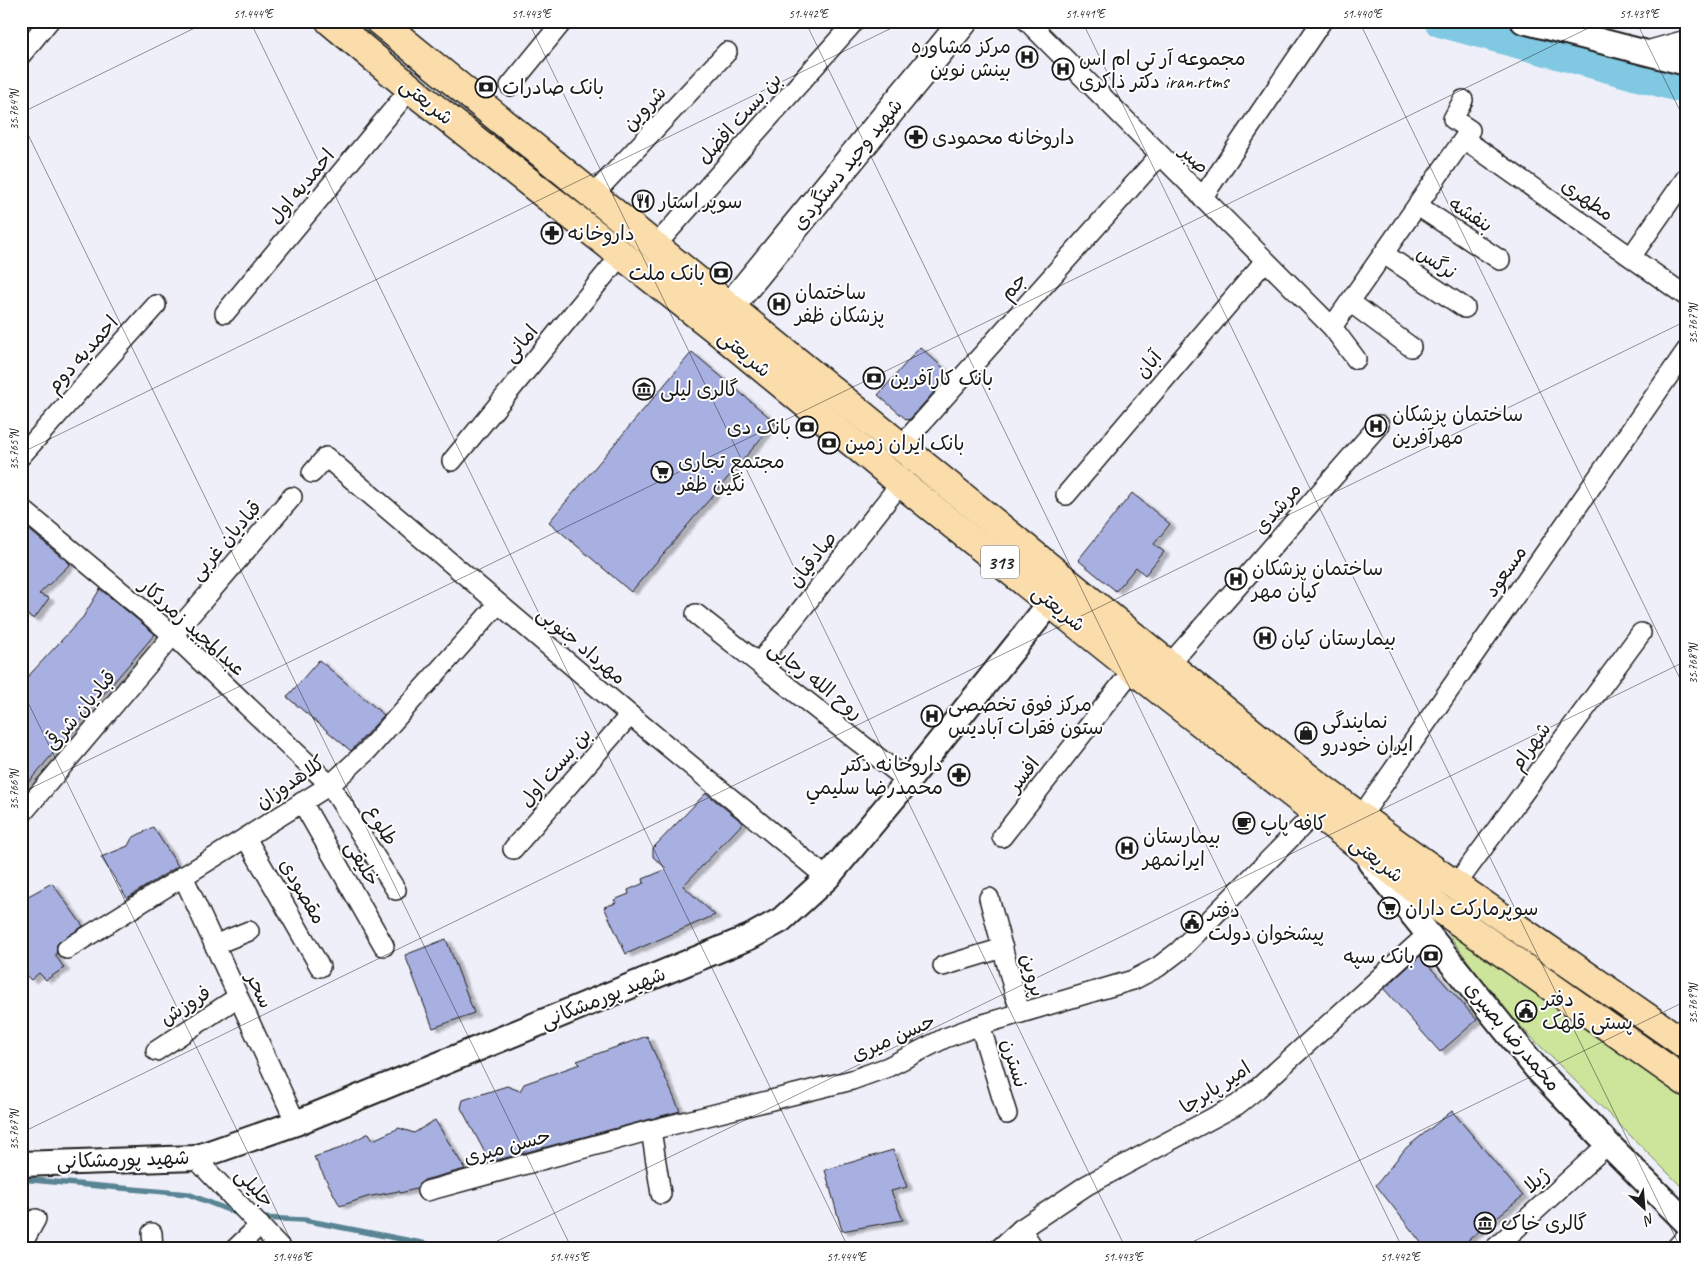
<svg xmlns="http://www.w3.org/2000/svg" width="1707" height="1270" viewBox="0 0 1707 1270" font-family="Caveat,'Playpen Sans Arabic',sans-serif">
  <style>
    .green { fill: #cce59b; stroke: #74805c }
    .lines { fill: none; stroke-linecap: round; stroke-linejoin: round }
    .stream { stroke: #598493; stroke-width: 5.5 }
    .river { stroke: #81c9e2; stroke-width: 32 }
    .building { fill: #a8b0e1; stroke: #1c1c1c; filter: url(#shadow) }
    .minor-casing { stroke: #1c1c1c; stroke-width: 22 }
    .tertiary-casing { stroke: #1c1c1c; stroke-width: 28 }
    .secondary-casing { stroke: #1c1c1c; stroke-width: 31 }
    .primary-casing { stroke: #1c1c1c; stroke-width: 31 }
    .minor { stroke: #fff; stroke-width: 19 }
    .tertiary { stroke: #fff; stroke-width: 24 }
    .secondary { stroke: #fff; stroke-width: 28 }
    .primary { stroke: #faddab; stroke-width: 28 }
    .ticks { fill: none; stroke: #1c1c1c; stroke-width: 1; stroke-opacity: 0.45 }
    .labels { text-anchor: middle; stroke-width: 4; stroke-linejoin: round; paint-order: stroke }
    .shield { fill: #fff; stroke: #606060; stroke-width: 1 }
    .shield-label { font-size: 19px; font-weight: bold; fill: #1c1c1c }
    .poi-label { font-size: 20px; fill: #1c1c1c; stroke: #fff; text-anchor: start }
    .street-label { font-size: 20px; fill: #1c1c1c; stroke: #fff }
    .neatline { fill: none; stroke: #1c1c1c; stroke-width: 2 }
    .ticks-label { font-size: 12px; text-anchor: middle; fill: #1c1c1c }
  </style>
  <defs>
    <filter id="shadow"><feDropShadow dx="5.5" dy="3" stdDeviation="1" flood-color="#0004"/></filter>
  </defs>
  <rect width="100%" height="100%" fill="#eeeff9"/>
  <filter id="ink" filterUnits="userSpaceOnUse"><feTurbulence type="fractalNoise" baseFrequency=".02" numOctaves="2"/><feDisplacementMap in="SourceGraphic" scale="10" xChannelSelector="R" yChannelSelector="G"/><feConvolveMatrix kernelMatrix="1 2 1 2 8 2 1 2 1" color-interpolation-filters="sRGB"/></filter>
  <g filter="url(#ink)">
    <polygon class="green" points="1442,925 1524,979 1686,1100 1686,1191 1499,1005"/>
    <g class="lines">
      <g class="stream">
        <polyline points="21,1179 188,1194 241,1215"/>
        <polyline points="260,1218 304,1220 452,1249"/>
      </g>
      <polyline class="river" points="1440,21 1686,88"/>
    </g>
    <g class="building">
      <polygon points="920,347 950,374 910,419 907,420 878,395"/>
      <polygon points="692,352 775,422 631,592 549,522"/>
      <polygon points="1132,493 1170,524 1154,544 1164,552 1145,575 1136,567 1116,591 1078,560"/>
      <polygon points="21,523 70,564 39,594 49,598 34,619 21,611"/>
      <polygon points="100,589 155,634 21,791 21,684 83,617"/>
      <polygon points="319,660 384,715 351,751 287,697"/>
      <polygon points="706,793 743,823 683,886 715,915 626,954 604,907 616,903 614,900 629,894 628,890 644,883 643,879 667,869 653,857 653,848"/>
      <polygon points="153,827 178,866 127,898 101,857 128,846 132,838"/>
      <polygon points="52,883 83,926 57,944 56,956 64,968 46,980 39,973 31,980 21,971 21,900"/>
      <polygon points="446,939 474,1013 433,1028 405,955"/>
      <polygon points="1420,956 1477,1020 1440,1052 1384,989"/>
      <polygon points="647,1036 680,1111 490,1162 461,1108 463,1100 507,1086 520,1091 524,1084 580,1064 577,1061"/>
      <polygon points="1452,1111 1523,1196 1457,1249 1426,1249 1376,1185 1406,1148"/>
      <polygon points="435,1120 465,1169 424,1180 416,1189 400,1193 399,1191 367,1197 340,1206 314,1157 338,1149 369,1133 373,1140 399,1128 414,1133"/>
      <polygon points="893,1150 907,1187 891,1191 903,1220 842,1231 825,1170"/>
    </g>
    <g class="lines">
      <g class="minor-casing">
        <g id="minor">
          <polyline points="1027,21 1332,327 1470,130 1453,119 1463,100"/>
          <polyline points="1643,52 1686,40"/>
          <polyline points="21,55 49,21"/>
          <polyline points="510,86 563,21"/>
          <polyline points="1464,139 1686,296"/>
          <polyline points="593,195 727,52"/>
          <polyline points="1202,198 1322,21"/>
          <polyline points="1418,206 1500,260"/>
          <polyline points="656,245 855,21"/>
          <polyline points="1384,254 1465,308"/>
          <polyline points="1631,257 1686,178"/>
          <polyline points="1350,302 1411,347"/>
          <polyline points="225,313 411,88"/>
          <polyline points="1332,327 1356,359"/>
          <polyline points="900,447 1160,155"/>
          <polyline points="21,456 156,305"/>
          <polyline points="452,461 622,254"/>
          <polyline points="312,473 326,457 630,715 827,878"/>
          <polyline points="1066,495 1265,261"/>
          <polyline points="21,508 173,635 330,785 396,890"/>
          <polyline points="696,614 908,781"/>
          <polyline points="759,663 901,483"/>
          <polyline points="1169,665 1379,425"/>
          <polyline points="302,802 384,946"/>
          <polyline points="21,815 173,635 292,497"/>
          <polyline points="1355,825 1686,351"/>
          <polyline points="1002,837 1134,668"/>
          <polyline points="246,838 320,967"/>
          <polyline points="513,849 630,715"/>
          <polyline points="183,876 296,1123"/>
          <polyline points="1455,886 1641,633"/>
          <polyline points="989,898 1020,1013"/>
          <polyline points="214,945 249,931"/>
          <polyline points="67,949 330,785 367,751 498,604"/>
          <polyline points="943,966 1003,948"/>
          <polyline points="980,1025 1007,1114"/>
          <polyline points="156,1051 238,997"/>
          <polyline points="651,1130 661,1194"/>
          <polyline points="195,1158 282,1249"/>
          <polyline points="427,1191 651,1130 852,1080 888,1067 945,1038 980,1025 1133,980 1158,967 1179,951 1316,812"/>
          <polyline points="152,1233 153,1249"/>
          <polyline points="21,1246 36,1219"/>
          <polyline points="235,1249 260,1225"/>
          <polyline points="999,1249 1021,1229"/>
          <polyline points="1034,1249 1021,1229 1087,1185 1237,1105 1257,1089 1428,934"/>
          <polyline points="1494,1249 1608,1144"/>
          <polyline points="1675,1249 1686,1237"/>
        </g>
      </g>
      <g class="tertiary-casing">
        <g id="tertiary">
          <polyline points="1523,21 1686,63"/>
          <polyline points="1370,862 1536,1068 1608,1144 1686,1222"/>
          <polyline points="21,1164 195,1158 296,1123 750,937 781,920 827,878 908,781 1051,602"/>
        </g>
      </g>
      <g class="secondary-casing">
        <polyline id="secondary" points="714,326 964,21"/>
      </g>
      <g class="primary-casing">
        <g id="primary">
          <polyline points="330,21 422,98 713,327 901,483 1169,698 1441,909 1686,1082"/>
          <path d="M379 21 1293 766C1420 865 1555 952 1686 1045"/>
        </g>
      </g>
      <use href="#minor" class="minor"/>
      <use href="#tertiary" class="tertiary"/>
      <use href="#secondary" class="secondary"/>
      <use href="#primary" class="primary"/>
    </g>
  </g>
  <path class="ticks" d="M250 21 849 1249M528 21 1126 1249M805 21 1403 1249M1082 21 1681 1249M1359 21 1686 691M1636 21 1686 123M21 113 209 21M21 120 572 1249M21 453 906 21M21 688 295 1249M21 793 1603 21M21 1133 1686 321M481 1249 1686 661M1178 1249 1686 1001"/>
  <defs>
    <g id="hospital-ring" transform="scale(1.125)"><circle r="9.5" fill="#fff" stroke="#1c1c1c" stroke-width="1.5"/><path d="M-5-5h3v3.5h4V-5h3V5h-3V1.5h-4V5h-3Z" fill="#1c1c1c"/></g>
    <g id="bank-ring" transform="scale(1.125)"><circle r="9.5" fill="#fff" stroke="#1c1c1c" stroke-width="1.5"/><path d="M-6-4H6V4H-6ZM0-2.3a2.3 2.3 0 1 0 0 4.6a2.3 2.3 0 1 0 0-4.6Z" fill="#1c1c1c"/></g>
    <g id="pharmacy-ring" transform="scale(1.125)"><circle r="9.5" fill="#fff" stroke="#1c1c1c" stroke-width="1.5"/><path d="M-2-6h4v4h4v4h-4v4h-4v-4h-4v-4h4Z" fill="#1c1c1c"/></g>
    <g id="restaurant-ring" transform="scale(1.125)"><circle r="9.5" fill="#fff" stroke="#1c1c1c" stroke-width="1.5"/><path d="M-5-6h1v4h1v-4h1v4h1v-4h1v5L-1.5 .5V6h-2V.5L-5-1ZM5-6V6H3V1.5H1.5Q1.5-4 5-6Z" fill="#1c1c1c"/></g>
    <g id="museum-ring" transform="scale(1.125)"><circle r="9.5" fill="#fff" stroke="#1c1c1c" stroke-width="1.5"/><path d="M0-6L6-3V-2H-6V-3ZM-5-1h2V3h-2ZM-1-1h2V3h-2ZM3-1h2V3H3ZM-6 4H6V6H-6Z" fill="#1c1c1c"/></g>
    <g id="supermarket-ring" transform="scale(1.125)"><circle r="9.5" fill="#fff" stroke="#1c1c1c" stroke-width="1.5"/><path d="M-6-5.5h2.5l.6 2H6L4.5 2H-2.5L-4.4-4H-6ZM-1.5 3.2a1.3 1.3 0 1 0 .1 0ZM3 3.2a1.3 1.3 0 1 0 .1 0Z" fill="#1c1c1c"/></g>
    <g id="shop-ring" transform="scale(1.125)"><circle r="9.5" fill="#fff" stroke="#1c1c1c" stroke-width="1.5"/><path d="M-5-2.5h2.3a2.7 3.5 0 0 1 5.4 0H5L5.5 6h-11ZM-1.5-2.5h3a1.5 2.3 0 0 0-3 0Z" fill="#1c1c1c"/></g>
    <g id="cafe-ring" transform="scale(1.125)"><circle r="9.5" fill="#fff" stroke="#1c1c1c" stroke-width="1.5"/><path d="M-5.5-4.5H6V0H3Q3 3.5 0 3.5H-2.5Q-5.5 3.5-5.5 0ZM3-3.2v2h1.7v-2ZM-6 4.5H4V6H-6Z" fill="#1c1c1c"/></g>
    <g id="civic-ring" transform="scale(1.125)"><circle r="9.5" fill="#fff" stroke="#1c1c1c" stroke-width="1.5"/><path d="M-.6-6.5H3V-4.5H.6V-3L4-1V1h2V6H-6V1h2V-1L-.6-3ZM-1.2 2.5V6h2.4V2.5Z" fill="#1c1c1c"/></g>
  </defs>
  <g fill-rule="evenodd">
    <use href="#hospital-ring" x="1027" y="57"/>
    <use href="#hospital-ring" x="1063" y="69"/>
    <use href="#bank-ring" x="486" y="87"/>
    <use href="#pharmacy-ring" x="916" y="137"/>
    <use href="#restaurant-ring" x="643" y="201"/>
    <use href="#pharmacy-ring" x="552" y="233"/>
    <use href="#bank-ring" x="721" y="273"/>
    <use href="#hospital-ring" x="779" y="304"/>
    <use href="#bank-ring" x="874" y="378"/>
    <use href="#museum-ring" x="644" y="389"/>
    <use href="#hospital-ring" x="1376" y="426"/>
    <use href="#bank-ring" x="807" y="427"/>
    <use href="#bank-ring" x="829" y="443"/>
    <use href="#supermarket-ring" x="662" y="472"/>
    <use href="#hospital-ring" x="1236" y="579"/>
    <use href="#hospital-ring" x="1265" y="638"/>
    <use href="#hospital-ring" x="932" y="716"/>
    <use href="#shop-ring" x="1306" y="733"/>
    <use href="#pharmacy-ring" x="959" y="775"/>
    <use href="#cafe-ring" x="1244" y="823"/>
    <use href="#hospital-ring" x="1127" y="848"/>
    <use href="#supermarket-ring" x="1389" y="908"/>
    <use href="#civic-ring" x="1192" y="922"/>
    <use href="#bank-ring" x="1431" y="956"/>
    <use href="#civic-ring" x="1526" y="1011"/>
    <use href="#museum-ring" x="1485" y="1223"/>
  </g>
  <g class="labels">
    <rect class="shield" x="981" y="545.5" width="38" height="33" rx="4"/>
    <g class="shield-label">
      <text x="1000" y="569">313</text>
    </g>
    <g class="poi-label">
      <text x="1011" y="53" text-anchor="end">مرکز مشاوره<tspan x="1011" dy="23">بینش نوین</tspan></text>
      <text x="1079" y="65">مجموعه آر تی ام اس<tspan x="1079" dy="23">دکتر ذاکری iran.rtms</tspan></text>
      <text x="502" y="94">بانک صادرات</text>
      <text x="932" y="144">داروخانه محمودی</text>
      <text x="659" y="208">سوپر استار</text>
      <text x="568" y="240">داروخانه</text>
      <text x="705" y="280" text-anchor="end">بانک ملت</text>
      <text x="795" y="299">ساختمان<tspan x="795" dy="23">پزشکان ظفر</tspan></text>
      <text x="890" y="385">بانک کارآفرین</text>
      <text x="660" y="396">گالری لیلی</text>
      <text x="1392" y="421">ساختمان پزشکان<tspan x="1392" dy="23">مهرآفرین</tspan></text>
      <text x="791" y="434" text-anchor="end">بانک دی</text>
      <text x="845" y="450">بانک ایران زمین</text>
      <text x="678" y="468">مجتمع تجاری<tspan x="678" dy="23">نگین ظفر</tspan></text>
      <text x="1252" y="575">ساختمان پزشکان<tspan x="1252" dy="23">کیان مهر</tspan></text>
      <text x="1281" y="645">بیمارستان کیان</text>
      <text x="948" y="711">مرکز فوق تخصصی<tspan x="948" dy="23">ستون فقرات آبادیس</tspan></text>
      <text x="1322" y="728">نمایندگی<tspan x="1322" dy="23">ایران خودرو</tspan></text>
      <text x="943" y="771" text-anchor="end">داروخانه دكتر<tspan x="943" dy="23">محمدرضا سليمي</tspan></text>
      <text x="1260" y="830">کافه پاپ</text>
      <text x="1143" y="843">بیمارستان<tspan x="1143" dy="23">ایرانمهر</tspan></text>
      <text x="1405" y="915">سوپرمارکت داران</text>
      <text x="1208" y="917">دفتر<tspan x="1208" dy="23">پیشخوان دولت</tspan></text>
      <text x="1415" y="963" text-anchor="end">بانک سپه</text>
      <text x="1542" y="1006">دفتر<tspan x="1542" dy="23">پستی قلهک</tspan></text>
      <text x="1501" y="1230">گالری خاک</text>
    </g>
    <g class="street-label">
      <text transform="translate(427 101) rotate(39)" y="7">شریعتی</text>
      <text transform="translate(644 108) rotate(-47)" y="7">شروین</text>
      <text transform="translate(739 118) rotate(-48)" y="7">بن بست افضل</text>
      <text transform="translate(1195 159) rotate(45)" y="7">صبر</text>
      <text transform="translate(847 164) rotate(-51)" y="7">شهید وحید دستگردی</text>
      <text transform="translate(301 186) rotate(-50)" y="7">احمدیه اول</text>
      <text transform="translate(1588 199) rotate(35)" y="7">مطهری</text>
      <text transform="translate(1471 214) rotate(33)" y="7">بنفشه</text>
      <text transform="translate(1437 262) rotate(34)" y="7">نرگس</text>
      <text transform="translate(1013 286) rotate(-48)" y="7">جم</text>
      <text transform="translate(520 343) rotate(-50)" y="7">امانی</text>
      <text transform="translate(745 353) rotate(40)" y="7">شریعتی</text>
      <text transform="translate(82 354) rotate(-48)" y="7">احمدیه دوم</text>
      <text transform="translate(1148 364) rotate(-50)" y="7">آبان</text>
      <text transform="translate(1277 508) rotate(-49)" y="7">مرشدی</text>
      <text transform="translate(225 540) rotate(-49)" y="7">قبادیان غربی</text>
      <text transform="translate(812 559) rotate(-52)" y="7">صادقیان</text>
      <text transform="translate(1505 571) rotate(-55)" y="7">مسعود</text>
      <text transform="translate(1059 608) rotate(39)" y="7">شریعتی</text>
      <text transform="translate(193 627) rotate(42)" y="7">عبدالمجید زمردکار</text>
      <text transform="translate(582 645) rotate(40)" y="7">مهرداد جنوبی</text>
      <text transform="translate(816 680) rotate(38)" y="7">روح الله رجایی</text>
      <text transform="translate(80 710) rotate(-50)" y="7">قبادیان شرقی</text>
      <text transform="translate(1530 746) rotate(-54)" y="7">شهرام</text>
      <text transform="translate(555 767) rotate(-49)" y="7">بن بست اول</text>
      <text transform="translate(1023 774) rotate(-52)" y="7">افسر</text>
      <text transform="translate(290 782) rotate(-34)" y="7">کلاهدوزان</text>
      <text transform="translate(382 825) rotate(58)" y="7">طلوع</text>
      <text transform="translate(1377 859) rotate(38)" y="7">شریعتی</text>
      <text transform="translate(363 863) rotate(60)" y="7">خلیقی</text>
      <text transform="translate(303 891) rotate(60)" y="7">مقصودی</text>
      <text transform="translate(1033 975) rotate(75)" y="7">پروین</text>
      <text transform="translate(260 990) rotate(65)" y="7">سحر</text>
      <text transform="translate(603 997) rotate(-22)" y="7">شهید پورمشکانی</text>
      <text transform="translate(185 1005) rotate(-33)" y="7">فروزش</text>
      <text transform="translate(1513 1036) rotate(50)" y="7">محمدرضا بصیری</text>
      <text transform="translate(893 1037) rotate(-24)" y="7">حسن میری</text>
      <text transform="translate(1015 1063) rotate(73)" y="7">نسترن</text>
      <text transform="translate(1215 1087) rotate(-33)" y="7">امیر پابرجا</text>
      <text transform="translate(507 1146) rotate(-15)" y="7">حسن میری</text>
      <text transform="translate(123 1159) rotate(-2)" y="7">شهید پورمشکانی</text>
      <text transform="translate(1536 1180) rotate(-42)" y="7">ژیلا</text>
      <text transform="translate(255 1187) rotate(46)" y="7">جلیلی</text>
    </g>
  </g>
  <rect width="1707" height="1270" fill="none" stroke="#fff" stroke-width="55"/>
  <g transform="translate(1644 1208) rotate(154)" stroke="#ffffff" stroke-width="4" paint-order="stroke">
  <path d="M0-4L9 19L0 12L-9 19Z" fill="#1c1c1c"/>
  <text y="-8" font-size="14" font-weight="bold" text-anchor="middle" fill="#1c1c1c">N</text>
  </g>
  <rect x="28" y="28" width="1652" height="1214" class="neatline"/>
  <g class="ticks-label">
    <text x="253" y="18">51.444°E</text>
    <text x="531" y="18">51.443°E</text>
    <text x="808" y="18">51.442°E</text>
    <text x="1085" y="18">51.441°E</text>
    <text x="1362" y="18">51.440°E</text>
    <text x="1639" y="18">51.439°E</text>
    <text transform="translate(14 110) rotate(-90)" y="4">35.764°N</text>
    <text transform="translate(1693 324) rotate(-90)" y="4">35.767°N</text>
    <text transform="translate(14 450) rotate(-90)" y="4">35.765°N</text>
    <text transform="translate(1693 664) rotate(-90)" y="4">35.768°N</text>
    <text transform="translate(14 790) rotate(-90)" y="4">35.766°N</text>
    <text transform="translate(1693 1004) rotate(-90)" y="4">35.769°N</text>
    <text transform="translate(14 1130) rotate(-90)" y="4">35.767°N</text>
    <text x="292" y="1261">51.446°E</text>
    <text x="569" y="1261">51.445°E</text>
    <text x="846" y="1261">51.444°E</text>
    <text x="1123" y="1261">51.443°E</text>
    <text x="1400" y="1261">51.442°E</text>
  </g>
</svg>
